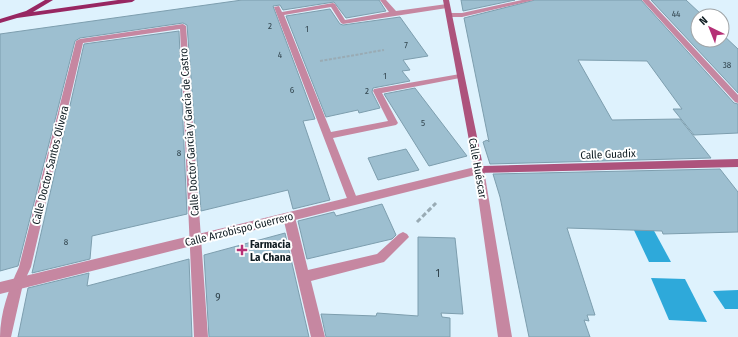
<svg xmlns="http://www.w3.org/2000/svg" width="738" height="337" viewBox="0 0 738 337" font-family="'Fira Sans Condensed',sans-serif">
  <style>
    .water { fill: #2ea9da }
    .building { fill: #9dbfd0; stroke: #7d9eae }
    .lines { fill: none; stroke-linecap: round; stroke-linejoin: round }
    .path-far1 { stroke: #99abb4; stroke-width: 2; stroke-dasharray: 3 1.5; stroke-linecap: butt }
    .path { stroke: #99abb4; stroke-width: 3; stroke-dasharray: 5 2.5; stroke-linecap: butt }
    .minor { fill: #c687a1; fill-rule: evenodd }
    .tertiary { fill: #c687a1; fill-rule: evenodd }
    .secondary { fill: #ad537c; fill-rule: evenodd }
    .primary { fill: #972762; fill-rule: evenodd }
    .poi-dot { fill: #b53076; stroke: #fff; stroke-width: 1.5 }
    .labels { text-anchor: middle; stroke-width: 4; stroke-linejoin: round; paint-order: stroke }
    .number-label { font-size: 9px; fill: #32454e }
    .street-label { font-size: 11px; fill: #0f1c22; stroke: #fff }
    .poi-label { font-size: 11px; font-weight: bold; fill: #0f1c22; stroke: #fff; text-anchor: start }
    .near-number-label { font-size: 11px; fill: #32454e }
  </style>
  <rect width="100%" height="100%" fill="#def2fd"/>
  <g class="water">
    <polygon points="632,226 652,227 671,262 649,262"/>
    <polygon points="651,278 685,279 707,322 669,320"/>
    <polygon points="738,290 738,309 725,309 713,291"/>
  </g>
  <g class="building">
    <polygon points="242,0 379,0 386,11 346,18 334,2 283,10 280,5 273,6 315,119 303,121 330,200 293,209 288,190 201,211 187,25 183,23 80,38 75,41 18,266 0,271 0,34"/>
    <polygon points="461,0 515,0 463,11"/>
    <polygon points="535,0 641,0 734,103 738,104 738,133 694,135 673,109 682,109 647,61 578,60 612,120 680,119 711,158 490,164 483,142 487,140 489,142 464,18"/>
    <polygon points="651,0 686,0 703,16 698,16 698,40 722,40 722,34 738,49 738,93"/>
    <polygon points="330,9 340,24 343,25 400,17 428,56 403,60 410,70 402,71 410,81 373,88 372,92 380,108 359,113 358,110 326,117 286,16"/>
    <polygon points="179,31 187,214 92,236 90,259 32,273 84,44"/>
    <polygon points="415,88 467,156 429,166 384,94"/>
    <polygon points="406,149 419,170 378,180 368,158"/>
    <polygon points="720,169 738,192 738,232 663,234 662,231 567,228 595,315 587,315 589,321 584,320 590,337 529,337 500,197 493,174"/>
    <polygon points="382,204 396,235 392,239 307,259 298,221 334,212 336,216"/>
    <polygon points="285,233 309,337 209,337 204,255"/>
    <polygon points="418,237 455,238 463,314 441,313 442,317 450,318 450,337 326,337 321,314 376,316 377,313 418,316"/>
    <polygon points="189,259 192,337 18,337 28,288 89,273 87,286"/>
  </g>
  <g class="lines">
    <polyline class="path-far1" points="320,61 384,50"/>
    <polyline class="path" points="417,222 436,203"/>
    <g class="minor">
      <polygon points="380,0 386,0 396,11 447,4 450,6 447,8 343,24 341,23 331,7 284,15 331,132 388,121 373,91 374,89 460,74 464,76 460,78 382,93 398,123 396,125 333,138 358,201 357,204 349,204 348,201 274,7 279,6 282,12 333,3 335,4 345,20 389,12"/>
      <polygon points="642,0 649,0 738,95 738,103 735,102"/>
      <path d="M183 24 186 26 208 337H194L180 29 83 43 31 267 23 284 11 337H0C0 313 9 288 19 267L76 41 80 39Z"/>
      <polygon points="289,213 293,214 295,217 308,270 377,254 399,234 403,232 407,234 409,237 384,262 311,281 325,337 311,337 283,217 285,214"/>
    </g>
    <g class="tertiary">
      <polygon points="522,0 534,0 462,17 449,17 446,15 449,13 462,13"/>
      <polygon points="479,166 484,170 512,337 498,337 475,175 0,294 0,282"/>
    </g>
    <polygon class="secondary" points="443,0 449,0 483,166 738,159 738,167 475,173"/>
    <polygon class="primary" points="45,0 53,0 33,12 118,0 135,0 132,2 17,18 0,23 0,19 26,11"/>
  </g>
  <path class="poi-dot" d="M240 244h4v4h4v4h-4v4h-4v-4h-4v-4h4z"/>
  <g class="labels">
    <g class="number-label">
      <text x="676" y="17">44</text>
      <text x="270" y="29">2</text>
      <text x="307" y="32">1</text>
      <text x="406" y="48">7</text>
      <text x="280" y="58">4</text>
      <text x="727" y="68">38</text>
      <text x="385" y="79">1</text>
      <text x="292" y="93">6</text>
      <text x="367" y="94">2</text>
      <text x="423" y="126">5</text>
      <text x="179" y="156">8</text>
      <text x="66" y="245">8</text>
    </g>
    <g class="street-label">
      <text transform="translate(189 132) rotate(-94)" y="4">Calle Doctor García y García de Castro</text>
      <text transform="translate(608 154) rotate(-2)" y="4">Calle Guadix</text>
      <text transform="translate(50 165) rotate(-76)" y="4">Calle Doctor Santos Olivera</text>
      <text transform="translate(478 168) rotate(80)" y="4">Calle Huéscar</text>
      <text transform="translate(239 229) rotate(-14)" y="4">Calle Arzobispo Guerrero</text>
    </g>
    <g class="poi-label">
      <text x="250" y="248">Farmacia<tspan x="250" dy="13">La Chana</tspan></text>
    </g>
    <g class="near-number-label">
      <text x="438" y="277">1</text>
      <text x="218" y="301">9</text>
    </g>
  </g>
  <g transform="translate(710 28) rotate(317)"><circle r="19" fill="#ffffff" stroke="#9fa4a7"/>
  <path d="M0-3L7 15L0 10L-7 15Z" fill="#b53076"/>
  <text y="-6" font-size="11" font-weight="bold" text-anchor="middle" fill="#0f1c22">N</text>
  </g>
</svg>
